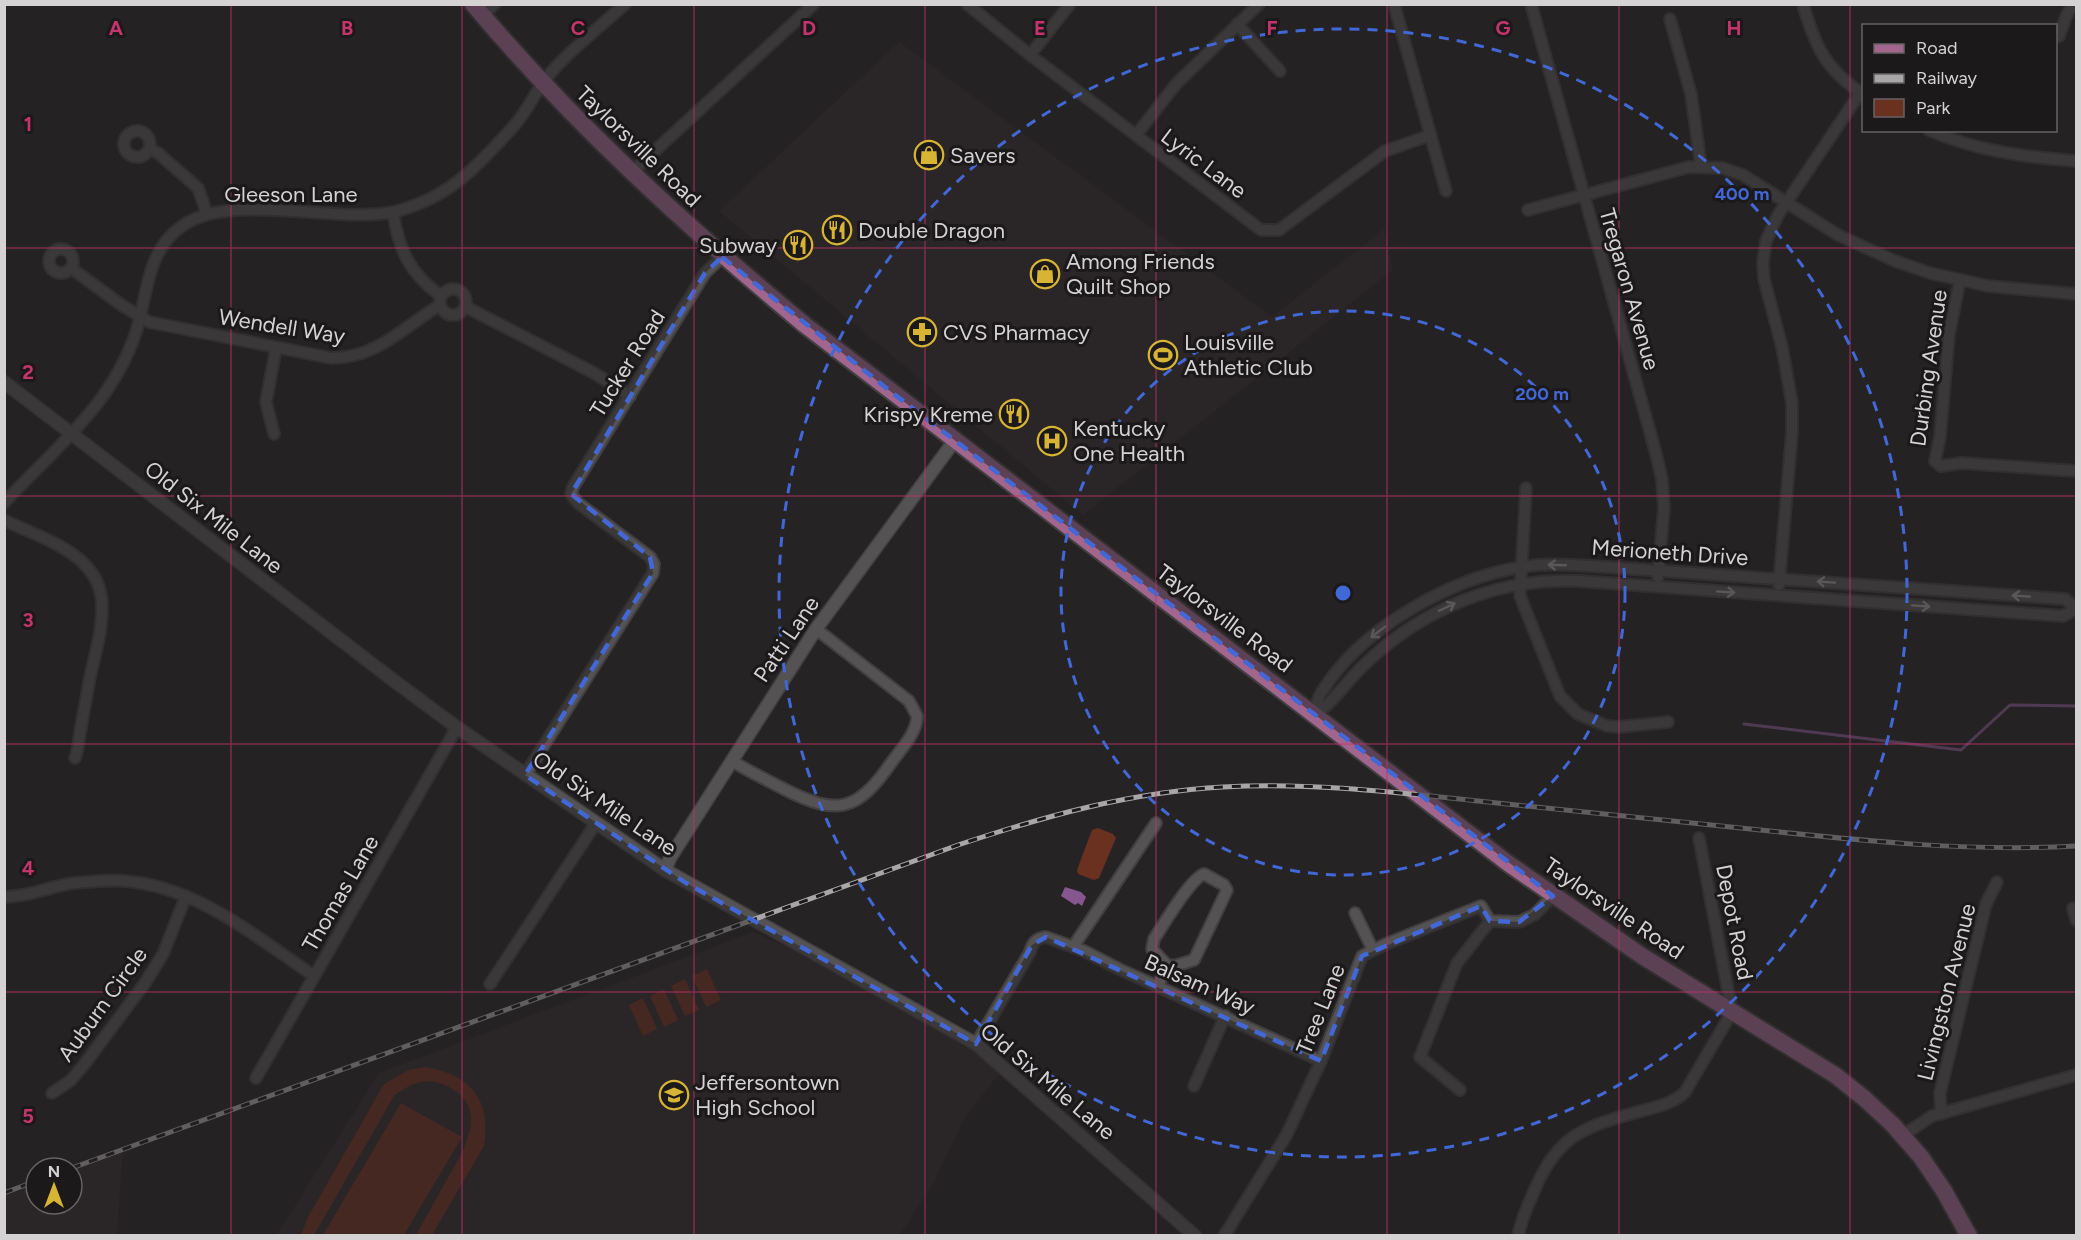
<svg xmlns="http://www.w3.org/2000/svg" width="2081" height="1240" viewBox="0 0 2081 1240" font-family="Figtree,sans-serif">
  <style>
    .built { fill: #32282b }
    .green { fill: #6a3020 }
    .water { fill: #86568e }
    .lines { fill: none; stroke-linecap: round; stroke-linejoin: round }
    .stream { stroke: #86568e; stroke-width: 3 }
    .minor-casing { stroke: #423f40; stroke-width: 14 }
    .tertiary-casing { stroke: #423f40; stroke-width: 15 }
    .primary-casing { stroke: #423f40; stroke-width: 20 }
    .minor { stroke: #555253; stroke-width: 10 }
    .tertiary { stroke: #555253; stroke-width: 12 }
    .primary { stroke: #a1658e; stroke-width: 16 }
    .rail-casing { stroke: #a8a6a7; stroke-width: 5 }
    .rail { stroke: #1c191a; stroke-width: 3; stroke-dasharray: 9; stroke-linecap: butt }
    .oneway { stroke: #9b9899 }
    .marked { fill: none; stroke: #4268d7; stroke-width: 4.5; stroke-dasharray: 12 8; stroke-linejoin: round }
    .grid { fill: none; stroke: #c5346d; stroke-width: 1.5; stroke-opacity: 0.55 }
    .ring { fill: none; stroke: #4268d7; stroke-width: 3; stroke-dasharray: 10 8 }
    .labels { text-anchor: middle; stroke-width: 6; stroke-linejoin: round; paint-order: stroke }
    .street-label { font-size: 22px; fill: #d4d2d3; stroke: #1c191a }
    .poi-label { font-size: 22px; fill: #d4d2d3; stroke: #1c191a; text-anchor: start }
    .grid-label { font-size: 20px; text-anchor: middle; font-weight: bold; fill: #c5346d; stroke: #1c191a; stroke-width: 6; stroke-linejoin: round; paint-order: stroke }
    .centre { fill: #4268d7; stroke: #1c191a; stroke-width: 3 }
    .ring-label { font-size: 18px; text-anchor: middle; font-weight: bold; fill: #4268d7; stroke: #1c191a; stroke-width: 6; stroke-linejoin: round; paint-order: stroke }
  </style>
  <rect width="100%" height="100%" fill="#252323"/>
  <g class="built">
    <polygon points="899,42 1272,317 1384,229 1393,270 1083,515 719,211"/>
    <polygon points="753,932 847,973 1004,1068 965,1117 934,1182 900,1235 276,1236 379,1073"/>
    <polygon points="123,1150 117,1235 5,1235 5,1193 36,1181 36,1204 72,1204 72,1168"/>
  </g>
  <g class="green">
    <polygon points="1098,828 1113,834 1116,838 1099,878 1094,880 1078,874 1077,870 1092,830"/>
    <polygon points="707,969 721,1000 706,1007 692,976"/>
    <polygon points="685,979 699,1010 685,1016 671,986"/>
    <polygon points="664,989 678,1020 664,1027 650,996"/>
    <polygon points="643,998 657,1029 643,1036 629,1005"/>
    <path d="M425 1067C470 1074 492 1100 484 1146L432 1235H416C425 1218 435 1201 445 1183 463 1152 493 1107 445 1085 426 1076 409 1084 394 1096L314 1235H301L308 1217 384 1084 408 1070Z"/>
    <polygon points="401,1103 462,1137 404,1235 323,1235"/>
  </g>
  <polygon class="water" points="1065,887 1081,892 1086,897 1082,906 1078,903 1075,905 1061,896"/>
  <g class="lines">
    <polyline class="stream" points="1744,724 1961,750 2010,705 2076,706"/>
    <g class="minor-casing">
      <g id="minor">
        <polyline points="967,4 1030,55 1261,230 1279,230 1385,151 1431,135"/>
        <polyline points="1394,4 1446,191"/>
        <polyline points="1531,4 1655,450 1662,479 1664,508 1658,577"/>
        <path d="M1803 4C1815 47 1826 70 1864 95"/>
        <polyline points="482,15 495,4"/>
        <polyline points="1670,19 1691,94 1701,166"/>
        <polyline points="1237,24 1280,71"/>
        <polyline points="2059,36 2067,14 2074,4"/>
        <polyline points="1030,55 1070,4"/>
        <path d="M1929 130C1975 151 2026 157 2076 161"/>
        <circle cx="137" cy="144" r="13"/>
        <polyline points="1136,135 1177,83 1259,4"/>
        <polyline points="149,149 158,153 198,188 207,214"/>
        <polyline points="631,173 814,4"/>
        <polyline points="1528,210 1689,167 1723,168 1743,175 1838,235 1895,261 1930,273 1988,286 2076,294"/>
        <path d="M393 212C399 250 409 273 441 296"/>
        <circle cx="61" cy="261" r="12"/>
        <path d="M71 268 120 304 149 322 331 358C376 359 405 326 440 305"/>
        <polyline points="1960,280 1949,335 1940,437 1935,461 1941,466 1961,463 2076,471"/>
        <circle cx="453" cy="302" r="13"/>
        <polyline points="466,307 594,373 630,396"/>
        <polyline points="274,434 266,402 276,348"/>
        <polyline points="1526,488 1520,596 1560,696 1578,714 1607,726 1618,727 1668,722"/>
        <path d="M4 503C55 448 112 405 136 332 148 294 146 251 182 226 230 192 329 222 387 213 398 212 408 208 418 204 452 191 475 168 500 141 508 132 517 124 523 114 533 99 542 82 554 69 575 46 601 26 625 4"/>
        <path d="M4 520C45 540 104 555 102 609 102 632 95 655 90 677 87 694 84 710 81 727 79 737 79 749 75 758"/>
        <polyline points="1779,585 1792,432 1792,403 1782,347 1764,279 1763,262 1766,241 1778,215 1860,93"/>
        <path d="M1315 715C1317 708 1317 698 1321 693 1360 629 1450 578 1522 567 1545 563 1568 565 1591 566L2065 599 2076 609"/>
        <path d="M1315 715C1336 700 1345 683 1363 666 1420 610 1498 577 1579 581L2063 616 2076 609"/>
        <path d="M732 761C748 771 767 780 784 789 837 816 857 812 891 763 901 749 917 733 917 716L909 701 816 629"/>
        <polyline points="525,775 653,573 654,564 650,557 578,503 571,494 573,487 705,273 722,257"/>
        <path d="M1204 874 1224 885 1227 890 1194 960 1174 966 1167 965 1152 949 1154 939C1164 924 1190 879 1204 874Z"/>
        <path d="M4 897C27 897 46 888 68 884 78 882 89 882 100 881 183 875 249 932 314 976"/>
        <polyline points="2073,908 2076,920"/>
        <polyline points="1355,913 1373,950"/>
        <polyline points="1073,947 1156,823"/>
        <polyline points="490,984 596,823"/>
        <polyline points="1158,986 1167,965"/>
        <path d="M976 1044 1030 952C1032 943 1036 938 1046 937L1084 951 1119 969 1321 1061"/>
        <polyline points="256,1078 452,736 455,726"/>
        <polyline points="1194,1086 1225,1016"/>
        <polyline points="1460,1090 1420,1057 1457,963 1490,921"/>
        <polyline points="52,1093 70,1081 83,1066 145,983 163,954 186,896"/>
        <polyline points="1941,1114 1940,1093 1986,904 1997,882"/>
        <polyline points="1902,1136 1932,1116 2076,1075"/>
        <polyline points="1224,1236 1286,1136 1321,1061 1362,956 1386,944 1481,906 1490,921 1519,922 1534,915 1553,896"/>
        <path d="M1518 1236C1521 1222 1526 1209 1532 1196 1554 1140 1578 1128 1634 1113 1651 1108 1672 1105 1685 1092L1732 1012 1699 838"/>
      </g>
    </g>
    <g class="tertiary-casing">
      <g id="tertiary">
        <polyline points="4,382 393,680 455,726 665,870 976,1044 1195,1236"/>
        <polyline points="665,870 670,858 816,629 955,440"/>
      </g>
    </g>
    <g class="primary-casing">
      <path id="primary" d="M473 4C573 123 686 226 805 325L1509 864 1642 956 1835 1075 1865 1099 1893 1125 1921 1157 1944 1191 1969 1236"/>
    </g>
    <use href="#minor" class="minor"/>
    <use href="#tertiary" class="tertiary"/>
    <use href="#primary" class="primary"/>
    <g class="rail-casing">
      <g id="rail">
        <path d="M72 1168 958 845C1045 816 1131 792 1223 787 1308 782 1393 792 1478 801 1572 811 1666 820 1760 830 1865 841 1970 852 2076 846"/>
        <polyline points="4,1193 36,1181"/>
      </g>
    </g>
    <use href="#rail" class="rail"/>
  </g>
  <defs><path id="oneway-shaft" d="M-6 0H5M1.5-3L5.5 0L1.5 3" fill="none" stroke-width="1.6" stroke-linecap="round" stroke-linejoin="round" transform="scale(1.5)"/></defs>
  <g class="oneway">
    <use href="#oneway-shaft" transform="translate(1557 565) rotate(-178)"/>
    <use href="#oneway-shaft" transform="translate(1826 582) rotate(-176)"/>
    <use href="#oneway-shaft" transform="translate(1726 592) rotate(4)"/>
    <use href="#oneway-shaft" transform="translate(2021 596) rotate(-176)"/>
    <use href="#oneway-shaft" transform="translate(1921 606) rotate(4)"/>
    <use href="#oneway-shaft" transform="translate(1447 607) rotate(-25)"/>
    <use href="#oneway-shaft" transform="translate(1378 632) rotate(143)"/>
  </g>
  <path d="M0 0H2081V1240H0ZM722 257 890 391 1553 896 1519 922 1490 921 1481 906 1362 956 1321 1061 1046 937 1032 945 976 1044 686 883 525 775 653 573 650 557 571 494 705 273Z" fill="#252323" fill-opacity=".55" fill-rule="evenodd"/>
  <path class="marked" d="M722 257 890 391 1553 896 1519 922 1490 921 1481 906 1362 956 1321 1061 1046 937 1032 945 976 1044 686 883 525 775 653 573 650 557 571 494 705 273Z"/>
  <path class="grid" d="M231 4V1236M462 4V1236M694 4V1236M925 4V1236M1156 4V1236M1387 4V1236M1619 4V1236M1850 4V1236M4 248H2076M4 496H2076M4 744H2076M4 992H2076"/>
  <g class="ring">
    <circle cx="1343" cy="593" r="282"/>
    <circle cx="1343" cy="593" r="564"/>
  </g>
  <defs>
    <g id="shop-ring" transform="scale(1.5)"><circle r="9.5" fill="#1c191a" stroke="#d7b434" stroke-width="1.5"/><path d="M-5-2.5h2.3a2.7 3.5 0 0 1 5.4 0H5L5.5 6h-11ZM-1.5-2.5h3a1.5 2.3 0 0 0-3 0Z" fill="#d7b434"/></g>
    <g id="restaurant-ring" transform="scale(1.5)"><circle r="9.5" fill="#1c191a" stroke="#d7b434" stroke-width="1.5"/><path d="M-5-6h1v4h1v-4h1v4h1v-4h1v5L-1.5 .5V6h-2V.5L-5-1ZM5-6V6H3V1.5H1.5Q1.5-4 5-6Z" fill="#d7b434"/></g>
    <g id="pharmacy-ring" transform="scale(1.5)"><circle r="9.5" fill="#1c191a" stroke="#d7b434" stroke-width="1.5"/><path d="M-2-6h4v4h4v4h-4v4h-4v-4h-4v-4h4Z" fill="#d7b434"/></g>
    <g id="stadium-ring" transform="scale(1.5)"><circle r="9.5" fill="#1c191a" stroke="#d7b434" stroke-width="1.5"/><path d="M0-5a6.5 5 0 1 0 0 10a6.5 5 0 1 0 0-10ZM-3.5-1.8h7v3.6h-7Z" fill="#d7b434"/></g>
    <g id="hospital-ring" transform="scale(1.5)"><circle r="9.5" fill="#1c191a" stroke="#d7b434" stroke-width="1.5"/><path d="M-5-5h3v3.5h4V-5h3V5h-3V1.5h-4V5h-3Z" fill="#d7b434"/></g>
    <g id="school-ring" transform="scale(1.5)"><circle r="9.5" fill="#1c191a" stroke="#d7b434" stroke-width="1.5"/><path d="M0-5L7-2L0 1L-7-2ZM-4 1L0 2.5L4 1V4Q0 6-4 4Z" fill="#d7b434"/></g>
  </defs>
  <g fill-rule="evenodd">
    <use href="#shop-ring" x="929" y="155"/>
    <use href="#restaurant-ring" x="837" y="230"/>
    <use href="#restaurant-ring" x="798" y="245"/>
    <use href="#shop-ring" x="1045" y="274"/>
    <use href="#pharmacy-ring" x="922" y="332"/>
    <use href="#stadium-ring" x="1163" y="355"/>
    <use href="#restaurant-ring" x="1014" y="414"/>
    <use href="#hospital-ring" x="1052" y="441"/>
    <use href="#school-ring" x="674" y="1095"/>
  </g>
  <g class="labels">
    <g class="street-label">
      <text transform="translate(639 146) rotate(44)" y="8">Taylorsville Road</text>
      <text transform="translate(1204 163) rotate(37)" y="8">Lyric Lane</text>
      <text x="291" y="202">Gleeson Lane</text>
      <text transform="translate(1630 289) rotate(74)" y="8">Tregaron Avenue</text>
      <text transform="translate(282 326) rotate(9)" y="8">Wendell Way</text>
      <text transform="translate(627 363) rotate(-58)" y="8">Tucker Road</text>
      <text transform="translate(1928 368) rotate(-82)" y="8">Durbing Avenue</text>
      <text transform="translate(214 517) rotate(38)" y="8">Old Six Mile Lane</text>
      <text transform="translate(1670 552) rotate(4)" y="8">Merioneth Drive</text>
      <text transform="translate(1225 618) rotate(37)" y="8">Taylorsville Road</text>
      <text transform="translate(786 639) rotate(-56)" y="8">Patti Lane</text>
      <text transform="translate(605 803) rotate(34)" y="8">Old Six Mile Lane</text>
      <text transform="translate(340 893) rotate(-60)" y="8">Thomas Lane</text>
      <text transform="translate(1614 908) rotate(34)" y="8">Taylorsville Road</text>
      <text transform="translate(1735 922) rotate(79)" y="8">Depot Road</text>
      <text transform="translate(1200 984) rotate(24)" y="8">Balsam Way</text>
      <text transform="translate(1946 992) rotate(-76)" y="8">Livingston Avenue</text>
      <text transform="translate(102 1004) rotate(-54)" y="8">Auburn Circle</text>
      <text transform="translate(1320 1009) rotate(-68)" y="8">Tree Lane</text>
      <text transform="translate(1048 1081) rotate(40)" y="8">Old Six Mile Lane</text>
    </g>
    <g class="poi-label">
      <text x="950" y="163">Savers</text>
      <text x="858" y="238">Double Dragon</text>
      <text x="777" y="253" text-anchor="end">Subway</text>
      <text x="1066" y="269">Among Friends<tspan x="1066" dy="25">Quilt Shop</tspan></text>
      <text x="943" y="340">CVS Pharmacy</text>
      <text x="1184" y="350">Louisville<tspan x="1184" dy="25">Athletic Club</tspan></text>
      <text x="993" y="422" text-anchor="end">Krispy Kreme</text>
      <text x="1073" y="436">Kentucky<tspan x="1073" dy="25">One Health</tspan></text>
      <text x="695" y="1090">Jeffersontown<tspan x="695" dy="25">High School</tspan></text>
    </g>
  </g>
  <g class="grid-label">
    <text x="116" y="35">A</text>
    <text x="347" y="35">B</text>
    <text x="578" y="35">C</text>
    <text x="809" y="35">D</text>
    <text x="1040" y="35">E</text>
    <text x="1272" y="35">F</text>
    <text x="1503" y="35">G</text>
    <text x="1734" y="35">H</text>
    <text x="28" y="131">1</text>
    <text x="28" y="379">2</text>
    <text x="28" y="627">3</text>
    <text x="28" y="875">4</text>
    <text x="28" y="1123">5</text>
  </g>
  <circle cx="1343" cy="593" r="9" class="centre"/>
  <g class="ring-label">
    <text x="1742" y="200">400 m</text>
    <text x="1542" y="400">200 m</text>
  </g>
  <rect width="2081" height="1240" fill="none" stroke="#d4d2d3" stroke-width="12"/>
  <rect x="1862" y="24" width="195" height="108" fill="#1c191a" stroke="#666364" stroke-width="1.5"/>
  <rect x="1874" y="44" width="30" height="9" fill="#a1658e" stroke="#666364" stroke-width="1.5"/>
  <text x="1916" y="54" font-size="18" fill="#d4d2d3">Road</text>
  <rect x="1874" y="74" width="30" height="9" fill="#a8a6a7" stroke="#666364" stroke-width="1.5"/>
  <text x="1916" y="84" font-size="18" fill="#d4d2d3">Railway</text>
  <rect x="1874" y="99" width="30" height="18" fill="#6a3020" stroke="#666364" stroke-width="1.5"/>
  <text x="1916" y="114" font-size="18" fill="#d4d2d3">Park</text>
  <g transform="translate(54 1186)"><circle r="28" fill="#1c191a" stroke="#666364" stroke-width="1.5"/>
  <path d="M0-4.5L10 22L0 15L-10 22Z" fill="#d7b434"/>
  <text y="-9" font-size="16" font-weight="bold" text-anchor="middle" fill="#d4d2d3">N</text>
  </g>
</svg>
